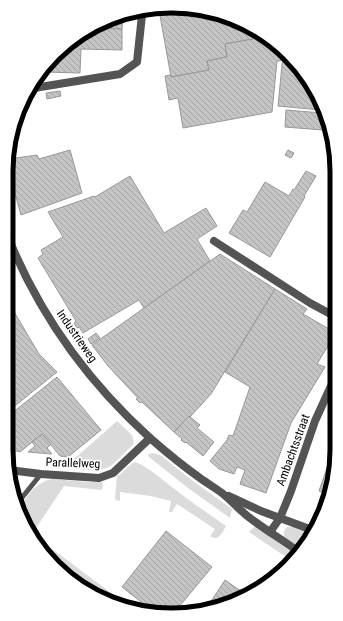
<svg xmlns="http://www.w3.org/2000/svg" width="343" height="621" viewBox="0 0 343 621" font-family="'Roboto Condensed',sans-serif">
  <style>
    .grass { fill: #dbdbdb }
    .building { fill: url(#building-back-hatch); stroke: #989898 }
    .lines { fill: none; stroke-linecap: round; stroke-linejoin: round }
    .service { stroke: #545454; stroke-width: 5 }
    .minor { stroke: #545454; stroke-width: 8 }
    .tertiary { stroke: #545454; stroke-width: 8 }
    .labels { text-anchor: middle; stroke-width: 3.5; stroke-linejoin: round; paint-order: stroke }
    .street-label { font-size: 12px; fill: #000; stroke: #fff }
    .rim { fill: none; stroke: #000; stroke-width: 5 }
  </style>
  <defs>
    <pattern id="building-back-hatch" width="6" height="6" patternUnits="userSpaceOnUse"><rect width="6" height="6" fill="#c4c4c4"/><path d="M-1 5l2 2M0 0l6 6M5-1l2 2" fill="none" stroke="#a7a7a7"/></pattern>
  </defs>
  <rect width="100%" height="100%" fill="#fff"/>
  <g class="grass">
    <path d="M117 421 132 435 134 442 133 445C126 451 119 459 112 465 99 474 79 469 65 467Z"/>
    <polygon points="152,453 160,455 197,484 232,509 230,518 188,488 149,457 148,454"/>
    <path d="M135 462C146 465 166 483 176 490 192 503 209 514 226 526 222 533 219 542 210 536L215 529 177 504 172 512H169L171 501 151 496 120 492V501L116 500 115 498 117 476C124 473 128 465 135 462Z"/>
    <path d="M52 479 88 482H102L103 484 102 490 64 486 32 534 134 610 128 609 79 587 40 550 18 509C28 496 35 482 52 479Z"/>
    <polygon points="255,526 293,553 289,559 249,532"/>
    <path d="M287 527H293L306 532 298 547 284 537C283 533 284 530 287 527Z"/>
  </g>
  <g class="building">
    <polygon points="193,7 254,28 264,37 225,44 227,57 207,61 209,70 171,77 159,10"/>
    <polygon points="123,15 122,29 95,28"/>
    <polygon points="95,28 122,29 122,50 81,49 80,73 43,72 71,40"/>
    <polygon points="264,37 282,54 281,61 277,61 272,112 183,128 178,98 169,100 165,76 170,75 171,77 209,70 207,61 227,57 225,44"/>
    <polygon points="283,55 309,80 320,110 278,106"/>
    <polygon points="60,91 61,96 47,99 46,93"/>
    <polygon points="286,110 322,113 324,120 323,130 285,127"/>
    <polygon points="70,150 82,193 21,215 6,161 16,158 37,155 39,159"/>
    <polygon points="288,150 294,153 291,158 285,155"/>
    <polygon points="306,171 316,176 304,196 305,197 270,257 229,233 243,210 247,212 265,182 289,196 293,189 294,190"/>
    <polygon points="130,176 164,233 206,208 217,226 197,239 210,261 144,308 139,300 83,333 79,327 77,328 74,323 76,321 38,258 43,254 41,250 63,237 48,212 94,196 95,197"/>
    <polygon points="220,254 275,289 211,394 190,417 189,416 174,432 142,402 140,403 136,399 138,398 108,366 92,345"/>
    <polygon points="275,289 307,309 303,314 336,333 317,364 325,367 291,423 266,493 240,484 245,470 237,467 234,474 219,469 210,461 227,440 229,435 233,436 250,387 225,372"/>
    <polygon points="13,310 39,354 57,372 6,413 6,314"/>
    <polygon points="96,333 100,338 91,344 88,339"/>
    <polygon points="57,377 101,430 68,457 60,456 42,434 20,452 6,448 6,418"/>
    <polygon points="189,416 200,425 197,428 214,442 203,456 186,442 185,443 181,440 182,439 174,432"/>
    <polygon points="42,434 51,444 47,448 52,454 28,452 35,446 32,442"/>
    <polygon points="337,439 337,460 326,494 319,491"/>
    <polygon points="166,531 212,567 173,614 154,612 122,587"/>
    <polygon points="225,580 245,594 250,586 255,590 235,602 206,609"/>
  </g>
  <g class="lines">
    <polyline class="service" points="16,505 41,474"/>
    <g class="minor">
      <polyline points="28,89 120,74 137,62 142,15"/>
      <polyline points="214,241 310,303 336,317"/>
      <polyline points="9,470 41,474 99,478 113,473 150,438"/>
      <polyline points="270,532 280,518 291,491 315,421 336,375"/>
    </g>
    <g class="tertiary">
      <path d="M6 232C37 311 87 381 150 438 166 452 183 466 200 478 207 483 215 488 222 493 233 502 242 513 254 521 269 532 284 541 299 552"/>
      <polyline points="229,496 261,511 315,531"/>
    </g>
  </g>
  <g class="labels">
    <g class="street-label">
      <text transform="translate(77 336) rotate(55)" y="4">Industrieweg</text>
      <text transform="translate(293 450) rotate(-70)" y="4">Ambachtsstraat</text>
      <text transform="translate(73 463) rotate(2)" y="4">Parallelweg</text>
    </g>
  </g>
  <path d="M0 0H343V621H0ZM171 13H172A158 158 0 0 1 330 171V450A158 158 0 0 1 172 608H171A158 158 0 0 1 13 450V171A158 158 0 0 1 171 13Z" fill="#fff" fill-rule="evenodd"/>
  <path class="rim" d="M171 13H172A158 158 0 0 1 330 171V450A158 158 0 0 1 172 608H171A158 158 0 0 1 13 450V171A158 158 0 0 1 171 13Z"/>
</svg>
